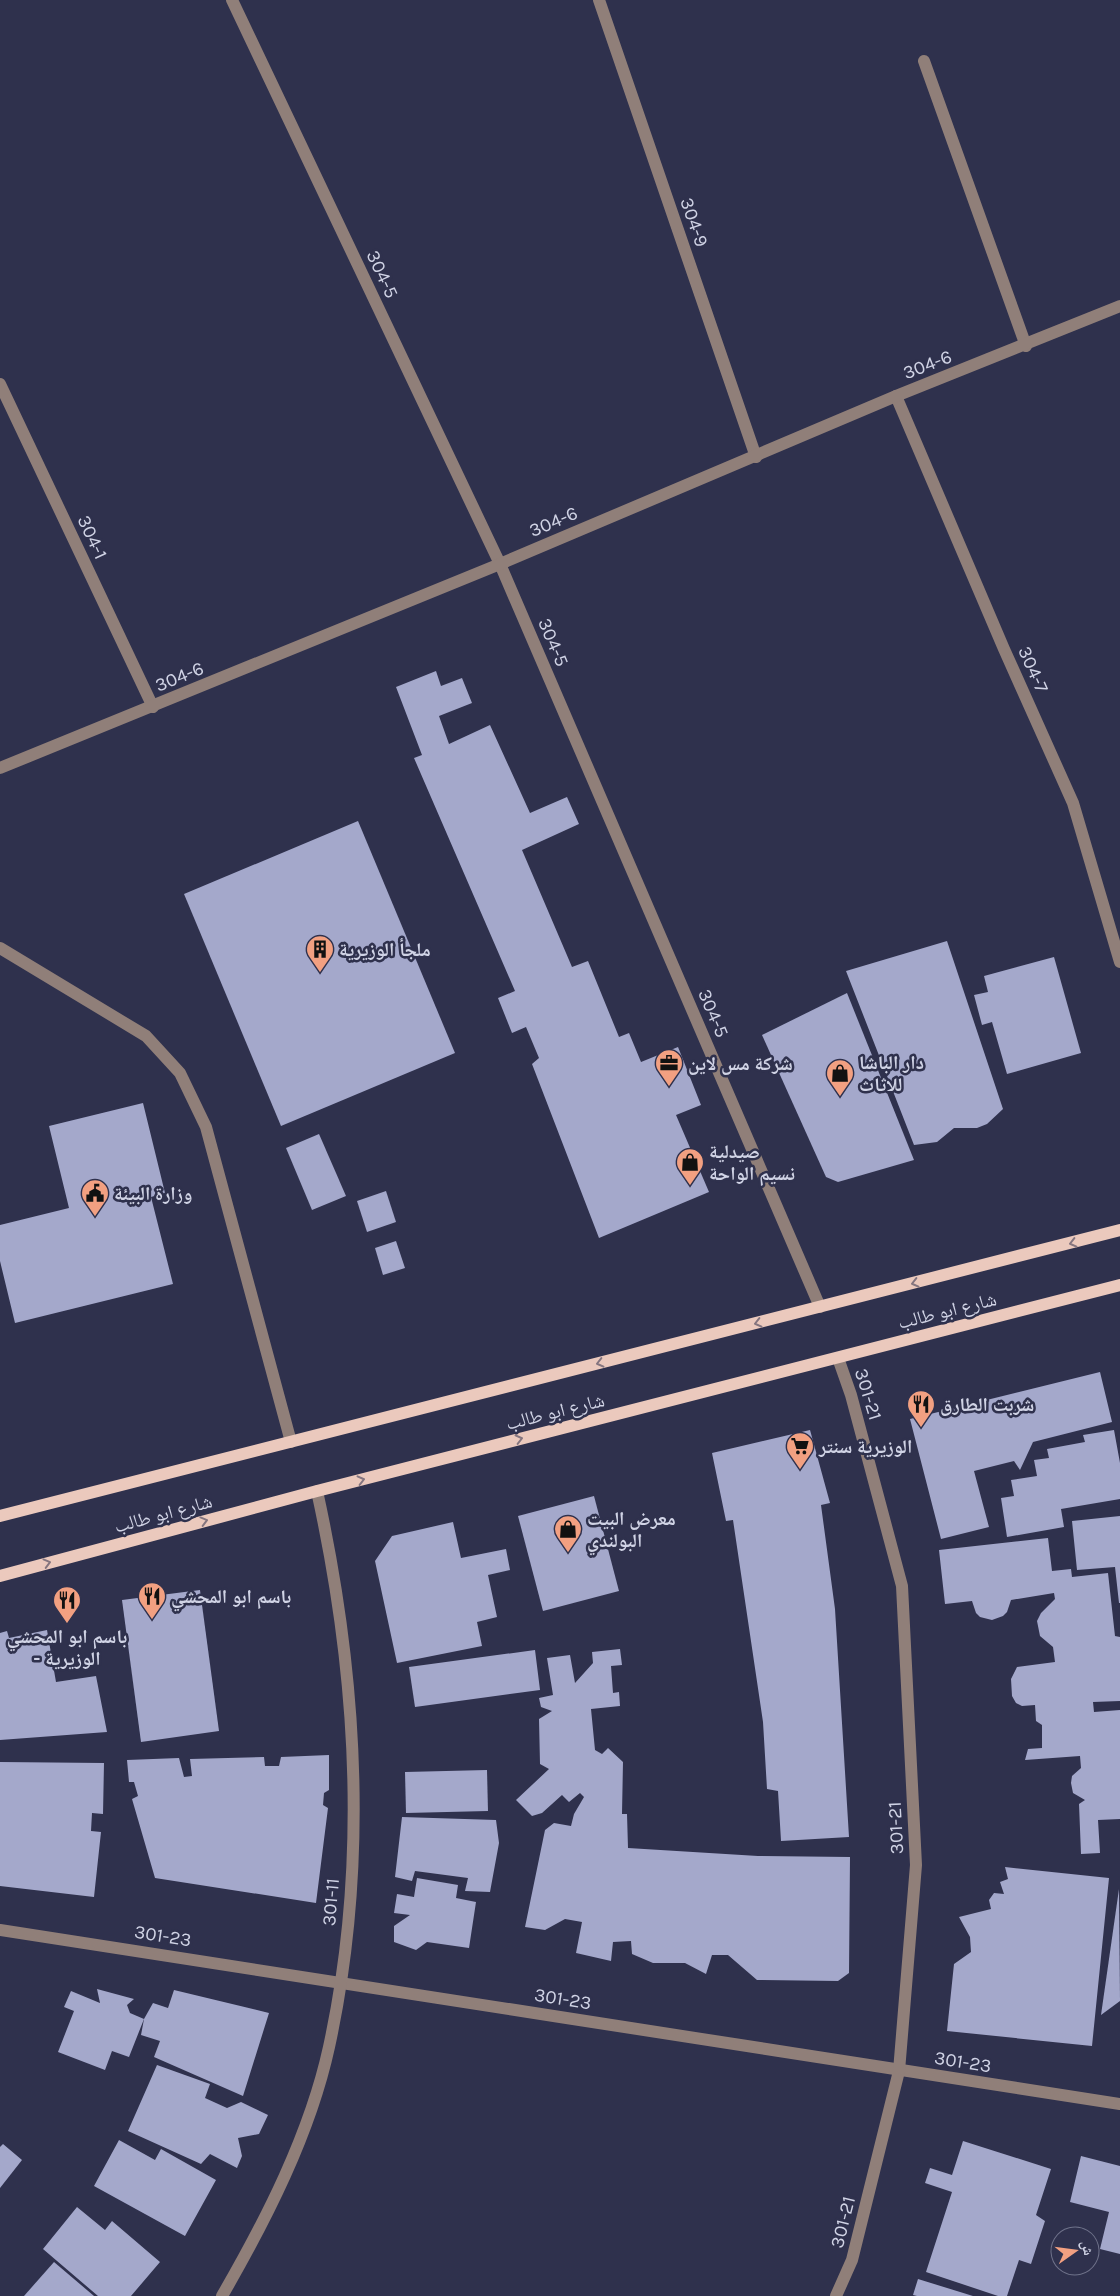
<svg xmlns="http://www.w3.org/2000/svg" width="1120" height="2296" viewBox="0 0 1120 2296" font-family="Karla,'Noto Naskh Arabic',sans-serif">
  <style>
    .building { fill: #a4a8cb }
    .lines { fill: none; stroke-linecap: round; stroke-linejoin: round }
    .minor { stroke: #907f79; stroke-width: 12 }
    .major { stroke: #ebc9bd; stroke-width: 12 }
    .oneway { stroke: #84757f }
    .labels { text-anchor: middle; stroke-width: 5; stroke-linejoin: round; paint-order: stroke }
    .street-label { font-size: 19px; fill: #d0d3e5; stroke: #2f314d }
    .poi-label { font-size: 19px; font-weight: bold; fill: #d0d3e5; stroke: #2f314d; text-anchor: start }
  </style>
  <rect width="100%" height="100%" fill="#2f314d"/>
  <g class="building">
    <polygon points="436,671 441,686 462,678 472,703 439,716 449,744 490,725 530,813 567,797 579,824 522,850 572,967 588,961 619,1037 629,1033 641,1062 678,1047 701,1105 676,1115 709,1192 599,1238 532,1064 539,1058 526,1027 512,1033 498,998 515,991 414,758 422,755 396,687"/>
    <polygon points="358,821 455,1053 281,1126 184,894"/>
    <polygon points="947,941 1003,1109 987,1124 977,1128 954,1128 937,1142 914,1145 846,971"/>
    <polygon points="1054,957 1081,1053 1007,1074 992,1022 982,1025 974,995 988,992 984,976"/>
    <polygon points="847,993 914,1160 838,1182 826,1177 762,1035"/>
    <polygon points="143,1103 165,1193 151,1197 173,1284 15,1323 0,1261 0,1225 69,1208 49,1126"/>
    <polygon points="319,1134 346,1196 312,1210 286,1148"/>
    <polygon points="386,1191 396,1222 367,1232 357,1201"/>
    <polygon points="396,1241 405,1268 383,1275 375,1248"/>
    <polygon points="1100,1372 1112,1422 1033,1442 1020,1470 1014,1461 974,1471 989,1527 941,1539 910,1419"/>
    <polygon points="810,1430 830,1503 821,1505 835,1609 849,1837 781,1841 778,1791 767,1789 763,1722 733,1520 726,1521 712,1453"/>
    <polygon points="1114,1430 1120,1463 1120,1499 1061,1509 1064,1527 1007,1537 1001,1498 1014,1496 1011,1480 1037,1476 1034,1460 1049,1458 1047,1449 1085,1442 1083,1435"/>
    <polygon points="594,1496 619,1591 543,1611 518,1516"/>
    <polygon points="1120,1516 1120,1603 1119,1603 1115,1567 1077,1570 1072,1521"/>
    <polygon points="453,1522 461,1558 506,1549 510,1570 488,1575 497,1617 477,1622 482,1646 397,1663 375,1561 392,1536"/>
    <polygon points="1048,1538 1052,1571 1071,1569 1072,1577 1108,1573 1115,1636 1120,1637 1120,1701 1093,1702 1094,1712 1120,1710 1120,1819 1098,1820 1100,1853 1081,1854 1079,1804 1085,1800 1073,1793 1071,1783 1072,1776 1081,1768 1080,1756 1025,1760 1028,1749 1042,1748 1042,1725 1036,1721 1035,1705 1022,1706 1016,1703 1012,1696 1011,1679 1017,1667 1055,1662 1053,1647 1040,1636 1037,1621 1041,1613 1055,1599 1054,1593 1011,1600 1007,1612 1003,1616 992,1620 980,1617 976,1613 972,1601 945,1604 939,1550"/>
    <polygon points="200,1590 219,1731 141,1742 122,1600"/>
    <polygon points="47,1630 56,1682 96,1676 107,1732 0,1740 0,1633 7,1631 9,1638"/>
    <polygon points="620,1649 622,1665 611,1666 613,1693 619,1692 620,1706 591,1709 595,1750 602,1754 608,1748 623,1762 622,1814 627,1814 628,1848 758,1856 850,1857 849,1973 838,1981 757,1980 728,1955 712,1955 706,1974 685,1963 653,1963 632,1954 631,1941 613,1942 611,1961 576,1953 582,1922 565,1919 545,1930 525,1927 545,1830 554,1823 571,1826 574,1814 584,1797 580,1793 569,1802 562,1795 542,1813 532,1816 516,1800 549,1769 540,1764 539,1719 552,1711 541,1707 539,1698 553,1695 547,1658 570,1655 575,1683 593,1663 592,1652"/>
    <polygon points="535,1650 540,1690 415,1707 409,1667"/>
    <polygon points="329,1755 329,1790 324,1793 323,1805 328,1808 316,1903 155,1878 132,1799 138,1796 134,1782 129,1782 127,1760 179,1758 184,1777 192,1776 190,1759 264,1757 265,1766 279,1766 281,1757"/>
    <polygon points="0,1762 104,1763 103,1814 92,1813 91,1831 101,1832 94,1897 0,1886"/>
    <polygon points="487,1770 488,1811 406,1813 405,1772"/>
    <polygon points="402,1817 496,1820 499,1843 490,1892 465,1891 468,1878 415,1871 412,1881 395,1877"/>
    <polygon points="1005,1867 1109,1878 1092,2046 947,2031 954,1964 971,1952 970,1937 959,1917 991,1909 989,1900 994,1893 1004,1894 1000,1882 1008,1879"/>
    <polygon points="417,1878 458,1885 456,1898 476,1902 469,1948 427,1942 416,1950 394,1942 394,1926 410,1915 394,1913 397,1894 414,1897"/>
    <polygon points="1119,1889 1120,2001 1101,2015"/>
    <polygon points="97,1989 134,1999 127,2005 130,2013 144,2019 129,2057 112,2051 105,2070 58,2052 74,2011 64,2007 71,1991 100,2003"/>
    <polygon points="174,1990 269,2013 243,2096 154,2057 160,2041 141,2035 144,2019 153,2003 168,2008"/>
    <polygon points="157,2065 210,2084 205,2098 227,2108 241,2102 268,2115 259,2134 238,2138 242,2156 237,2168 210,2154 201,2164 128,2131"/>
    <polygon points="119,2140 155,2160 161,2149 216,2180 185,2236 94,2186"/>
    <polygon points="963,2141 1051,2169 1036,2215 1045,2221 1031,2264 1019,2260 1007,2296 998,2296 926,2272 952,2192 925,2183 930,2168 952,2175"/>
    <polygon points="3,2144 22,2160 0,2188 0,2147"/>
    <polygon points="1081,2156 1120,2166 1120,2254 1100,2249 1109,2212 1070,2202"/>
    <polygon points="77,2207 105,2230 112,2221 160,2262 131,2296 98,2296 43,2249"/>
    <polygon points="54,2262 94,2296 24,2296"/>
    <polygon points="918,2279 973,2296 917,2296 913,2295"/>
  </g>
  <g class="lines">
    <g class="minor">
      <polyline points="232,0 500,564 820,1307"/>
      <polyline points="599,0 756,457"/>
      <polyline points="924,61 1026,346"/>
      <polyline points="0,384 153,707"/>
      <polyline points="896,396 1004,649 1073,803 1120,962"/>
      <polyline points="0,768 500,564 896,396 1120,306"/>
      <polyline points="0,948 146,1036 180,1073 206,1127 291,1442"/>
      <path d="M0 1930C374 1986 746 2048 1120 2104"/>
      <path d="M222 2296C266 2220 310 2134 329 2047 369 1863 357 1673 317 1491"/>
      <polyline points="836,2296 852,2260 899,2071 916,1865 902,1586 851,1395 838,1358"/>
    </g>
    <g class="major">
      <polyline points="0,1516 1120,1230"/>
      <polyline points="0,1576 317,1491 1120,1285"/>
    </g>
  </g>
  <defs><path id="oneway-chevron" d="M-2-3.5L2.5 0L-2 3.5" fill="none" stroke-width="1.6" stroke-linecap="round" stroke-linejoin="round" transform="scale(1.25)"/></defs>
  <g class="oneway">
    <use href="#oneway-chevron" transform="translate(1073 1243) rotate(166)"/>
    <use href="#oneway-chevron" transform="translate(915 1283) rotate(166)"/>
    <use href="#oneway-chevron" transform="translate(758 1323) rotate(166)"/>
    <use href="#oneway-chevron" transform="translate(600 1363) rotate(166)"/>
    <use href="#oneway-chevron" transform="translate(519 1439) rotate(-14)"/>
    <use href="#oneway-chevron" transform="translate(361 1480) rotate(-14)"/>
    <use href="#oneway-chevron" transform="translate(204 1521) rotate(-15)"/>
    <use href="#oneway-chevron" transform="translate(47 1563) rotate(-15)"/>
  </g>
  <defs>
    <g id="building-pin" transform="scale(1.4375)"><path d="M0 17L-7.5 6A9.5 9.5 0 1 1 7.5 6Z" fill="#f2a081" stroke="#2f314d"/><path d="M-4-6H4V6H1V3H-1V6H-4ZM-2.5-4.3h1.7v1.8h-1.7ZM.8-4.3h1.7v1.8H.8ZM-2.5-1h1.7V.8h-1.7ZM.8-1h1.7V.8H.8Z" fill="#111"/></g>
    <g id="office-pin" transform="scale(1.4375)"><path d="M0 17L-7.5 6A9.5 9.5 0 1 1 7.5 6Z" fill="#f2a081" stroke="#2f314d"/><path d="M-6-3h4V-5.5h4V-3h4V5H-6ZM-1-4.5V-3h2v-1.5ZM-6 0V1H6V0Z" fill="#111"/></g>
    <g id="shop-pin" transform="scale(1.4375)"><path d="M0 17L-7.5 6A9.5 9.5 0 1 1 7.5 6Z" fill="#f2a081" stroke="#2f314d"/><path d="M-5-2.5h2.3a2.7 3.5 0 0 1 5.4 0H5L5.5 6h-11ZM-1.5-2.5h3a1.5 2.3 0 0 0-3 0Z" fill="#111"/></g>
    <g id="civic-pin" transform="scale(1.4375)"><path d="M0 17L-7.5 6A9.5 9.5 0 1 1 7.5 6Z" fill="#f2a081" stroke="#2f314d"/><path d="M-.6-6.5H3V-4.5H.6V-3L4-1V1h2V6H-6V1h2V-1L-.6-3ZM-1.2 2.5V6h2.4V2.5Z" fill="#111"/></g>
    <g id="restaurant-pin" transform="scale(1.4375)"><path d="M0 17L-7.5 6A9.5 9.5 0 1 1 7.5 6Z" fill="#f2a081" stroke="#2f314d"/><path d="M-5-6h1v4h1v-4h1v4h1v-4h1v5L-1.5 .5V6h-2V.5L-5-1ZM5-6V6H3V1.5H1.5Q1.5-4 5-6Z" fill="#111"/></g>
    <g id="supermarket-pin" transform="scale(1.4375)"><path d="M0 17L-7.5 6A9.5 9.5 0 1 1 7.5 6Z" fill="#f2a081" stroke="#2f314d"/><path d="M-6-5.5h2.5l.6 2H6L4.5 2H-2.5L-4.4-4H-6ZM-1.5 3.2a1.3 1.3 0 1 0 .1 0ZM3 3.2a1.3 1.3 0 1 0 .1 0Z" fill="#111"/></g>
  </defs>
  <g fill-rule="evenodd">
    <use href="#building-pin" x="320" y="949"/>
    <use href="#office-pin" x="669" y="1063"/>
    <use href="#shop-pin" x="840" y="1073"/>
    <use href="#shop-pin" x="690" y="1162"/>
    <use href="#civic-pin" x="95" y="1193"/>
    <use href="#restaurant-pin" x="921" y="1404"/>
    <use href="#supermarket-pin" x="800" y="1446"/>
    <use href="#shop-pin" x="568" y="1529"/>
    <use href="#restaurant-pin" x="152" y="1596"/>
    <use href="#restaurant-pin" x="67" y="1600"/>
  </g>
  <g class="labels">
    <g class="street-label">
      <text transform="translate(695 222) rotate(71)" y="7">304-9</text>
      <text transform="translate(383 274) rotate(65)" y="7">304-5</text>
      <text transform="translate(927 364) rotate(-21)" y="7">304-6</text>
      <text transform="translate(553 521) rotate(-23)" y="7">304-6</text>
      <text transform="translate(93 537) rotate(65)" y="7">304-1</text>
      <text transform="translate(554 642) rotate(67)" y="7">304-5</text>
      <text transform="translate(1034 669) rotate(66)" y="7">304-7</text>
      <text transform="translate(179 676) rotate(-22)" y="7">304-6</text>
      <text transform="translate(714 1013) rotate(67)" y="7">304-5</text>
      <text transform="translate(947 1310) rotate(-14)" y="7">شارع ابو طالب</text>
      <text transform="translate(869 1394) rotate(73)" y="7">301-21</text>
      <text transform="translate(555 1411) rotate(-14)" y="7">شارع ابو طالب</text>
      <text transform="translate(163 1513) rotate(-15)" y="7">شارع ابو طالب</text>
      <text transform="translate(895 1828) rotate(-93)" y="7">301-21</text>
      <text transform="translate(330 1902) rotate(-85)" y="7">301-11</text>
      <text transform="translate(163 1935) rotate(9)" y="7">301-23</text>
      <text transform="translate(563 1998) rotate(9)" y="7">301-23</text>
      <text transform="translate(963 2061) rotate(9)" y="7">301-23</text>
      <text transform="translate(842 2222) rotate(-76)" y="7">301-21</text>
    </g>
    <g class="poi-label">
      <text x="339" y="956">ملجأ الوزيرية</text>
      <text x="859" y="1069">دار الباشا<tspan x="859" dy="22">للاثاث</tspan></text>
      <text x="688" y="1070">شركة مس لاين</text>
      <text x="709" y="1158">صيدلية<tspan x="709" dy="22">نسيم الواحة</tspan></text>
      <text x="114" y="1200">وزارة البيئة</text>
      <text x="940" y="1411">شربت الطارق</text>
      <text x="819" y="1453">الوزيرية سنتر</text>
      <text x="587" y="1525">معرض البيت<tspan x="587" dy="22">البولندي</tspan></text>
      <text x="171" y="1603">باسم ابو المحشي</text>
      <text x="67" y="1643" text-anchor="middle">باسم ابو المحشي<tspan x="67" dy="22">- الوزيرية</tspan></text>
    </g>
  </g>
  <g transform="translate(1075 2251) rotate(76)"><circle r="24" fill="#2f314d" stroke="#6f728a"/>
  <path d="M0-4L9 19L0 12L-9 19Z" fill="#f2a081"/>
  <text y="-8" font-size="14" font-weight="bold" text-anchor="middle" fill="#d0d3e5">ش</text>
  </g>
</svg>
